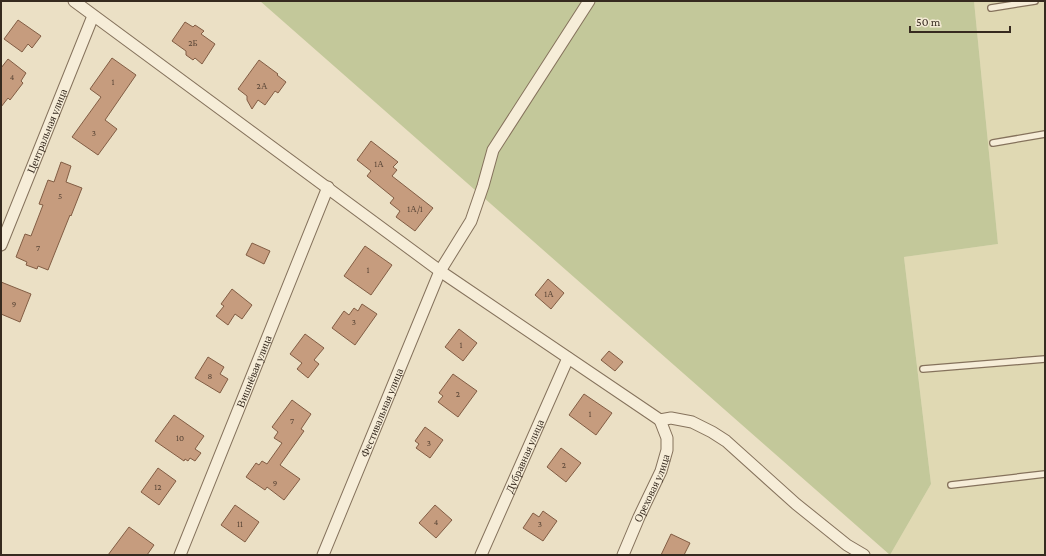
<svg xmlns="http://www.w3.org/2000/svg" width="1046" height="556" viewBox="0 0 1046 556" font-family="'Crimson Pro',serif">
  <style>
    .farmland { fill: #e0d9b3 }
    .green { fill: #c3c89a }
    .building { fill: #c69c7e; stroke: #825d44 }
    .lines { fill: none; stroke-linecap: round; stroke-linejoin: round }
    .service-casing { stroke: #85725c; stroke-width: 8 }
    .minor-casing { stroke: #85725c; stroke-width: 13 }
    .service { stroke: #f6edd8; stroke-width: 5.5 }
    .minor { stroke: #f6edd8; stroke-width: 11 }
    .labels { text-anchor: middle; stroke-width: 4; stroke-linejoin: round; paint-order: stroke }
    .number-label { font-size: 9px; fill: #5a4637 }
    .street-label { font-size: 11px; fill: #362a1f; stroke: #f3ead4 }
  </style>
  <rect width="100%" height="100%" fill="#ebe0c5"/>
  <polygon class="farmland" points="974,1 1045,1 1045,555 890,555 931,484 904,257 998,244"/>
  <polygon class="green" points="260,1 974,1 998,244 904,257 931,484 890,555"/>
  <g class="building">
    <polygon points="18,20 41,36 32,48 28,44 22,52 4,39"/>
    <polygon points="185,22 193,27 195,25 204,31 201,34 215,44 202,64 195,58 193,60 186,55 186,51 172,41"/>
    <polygon points="112,58 136,75 105,120 117,129 98,155 72,137 101,97 90,89"/>
    <polygon points="8,59 26,73 21,81 23,83 10,100 8,98 1,107 1,68"/>
    <polygon points="259,60 278,74 277,75 286,82 278,93 275,91 265,105 258,100 252,109 247,100 247,96 238,89"/>
    <polygon points="371,141 398,162 393,167 397,170 392,176 433,208 415,231 396,217 400,211 390,203 394,198 367,176 371,171 357,160"/>
    <polygon points="61,162 71,166 66,182 82,188 71,216 70,215 48,270 38,266 37,269 26,265 27,262 16,257 25,234 31,236 43,205 39,204 48,180 54,182"/>
    <polygon points="252,243 270,251 264,264 246,255"/>
    <polygon points="365,246 392,265 371,295 344,276"/>
    <polygon points="548,279 564,293 551,309 535,295"/>
    <polygon points="1,282 31,294 20,322 1,314"/>
    <polygon points="232,289 252,305 242,319 235,314 228,325 216,316 224,306 221,304"/>
    <polygon points="362,304 377,314 355,345 332,328 344,311 349,315 354,308 358,311"/>
    <polygon points="459,329 477,343 463,361 445,347"/>
    <polygon points="305,334 324,348 314,360 319,364 308,378 297,369 302,363 290,354"/>
    <polygon points="609,351 623,362 615,371 601,360"/>
    <polygon points="208,357 224,367 220,374 228,379 220,393 195,378"/>
    <polygon points="453,374 477,391 458,417 438,402 443,396 439,393"/>
    <polygon points="584,394 612,413 596,435 569,415"/>
    <polygon points="292,400 311,414 301,429 304,431 280,465 300,479 284,500 267,487 265,490 246,477 256,463 259,465 262,461 267,464 282,443 274,438 278,432 272,427"/>
    <polygon points="174,415 204,436 195,449 201,453 195,461 190,458 188,461 185,459 184,461 155,441"/>
    <polygon points="425,427 443,440 430,458 416,448 419,444 415,441"/>
    <polygon points="561,448 581,463 566,482 547,467"/>
    <polygon points="158,468 176,481 159,505 141,492"/>
    <polygon points="235,505 259,522 245,542 221,525"/>
    <polygon points="435,505 452,520 436,538 419,523"/>
    <polygon points="543,511 557,521 543,541 523,528 533,513 539,517"/>
    <polygon points="129,527 154,545 147,555 108,555"/>
    <polygon points="671,534 690,543 684,555 661,555"/>
  </g>
  <g class="lines">
    <g class="service-casing">
      <g id="service">
        <polyline points="991,8 1035,1"/>
        <polyline points="993,143 1045,134"/>
        <polyline points="923,369 1045,359"/>
        <polyline points="951,485 1045,474"/>
      </g>
    </g>
    <g class="minor-casing">
      <g id="minor">
        <polyline points="74,1 440,271 660,420 671,418 692,422 712,432 726,441 796,504 847,545 864,555"/>
        <path id="s1" d="M1 245 93 16"/>
        <path id="s2" d="M180 555 328 187"/>
        <path id="s3" d="M323 555 440 271 471 221 483 186 493 150 589 1"/>
        <path id="s4" d="M481 555 568 358"/>
        <path id="s5" d="M623 555 639 517 661 471 667 450V438L660 420"/>
      </g>
    </g>
    <use href="#service" class="service"/>
    <use href="#minor" class="minor"/>
  </g>
  <g class="labels">
    <g class="number-label">
      <text x="193" y="46">2Б</text>
      <text x="12" y="80">4</text>
      <text x="113" y="85">1</text>
      <text x="262" y="89">2А</text>
      <text x="94" y="136">3</text>
      <text x="379" y="167">1А</text>
      <text x="60" y="199">5</text>
      <text x="415" y="212">1А/1</text>
      <text x="38" y="251">7</text>
      <text x="368" y="273">1</text>
      <text x="549" y="297">1А</text>
      <text x="14" y="307">9</text>
      <text x="354" y="325">3</text>
      <text x="461" y="348">1</text>
      <text x="210" y="379">8</text>
      <text x="458" y="397">2</text>
      <text x="590" y="417">1</text>
      <text x="292" y="424">7</text>
      <text x="180" y="441">10</text>
      <text x="429" y="446">3</text>
      <text x="564" y="468">2</text>
      <text x="275" y="486">9</text>
      <text x="158" y="490">12</text>
      <text x="436" y="525">4</text>
      <text x="240" y="527">11</text>
      <text x="540" y="527">3</text>
    </g>
    <g class="street-label">
      <text dy="4" stroke="none"><textPath href="#s1" startOffset="123">Центральная улица</textPath></text>
      <text dy="4" stroke="none"><textPath href="#s2" startOffset="198">Вишнёвая улица</textPath></text>
      <text dy="4" stroke="none"><textPath href="#s3" startOffset="154">Фестивальная улица</textPath></text>
      <text dy="4" stroke="none"><textPath href="#s4" startOffset="108">Дубравная улица</textPath></text>
      <text dy="4" stroke="none"><textPath href="#s5" startOffset="73">Ореховая улица</textPath></text>
    </g>
  </g>
  <rect width="1046" height="556" fill="none" stroke="#362a1f" stroke-width="4"/>
  <path d="M910 26v6h100v-6" fill="none" stroke="#362a1f" stroke-width="2"/>
  <text x="916" y="26" font-size="12" fill="#362a1f" stroke="#f3ead4" stroke-width="3" paint-order="stroke">50 m</text>
</svg>
